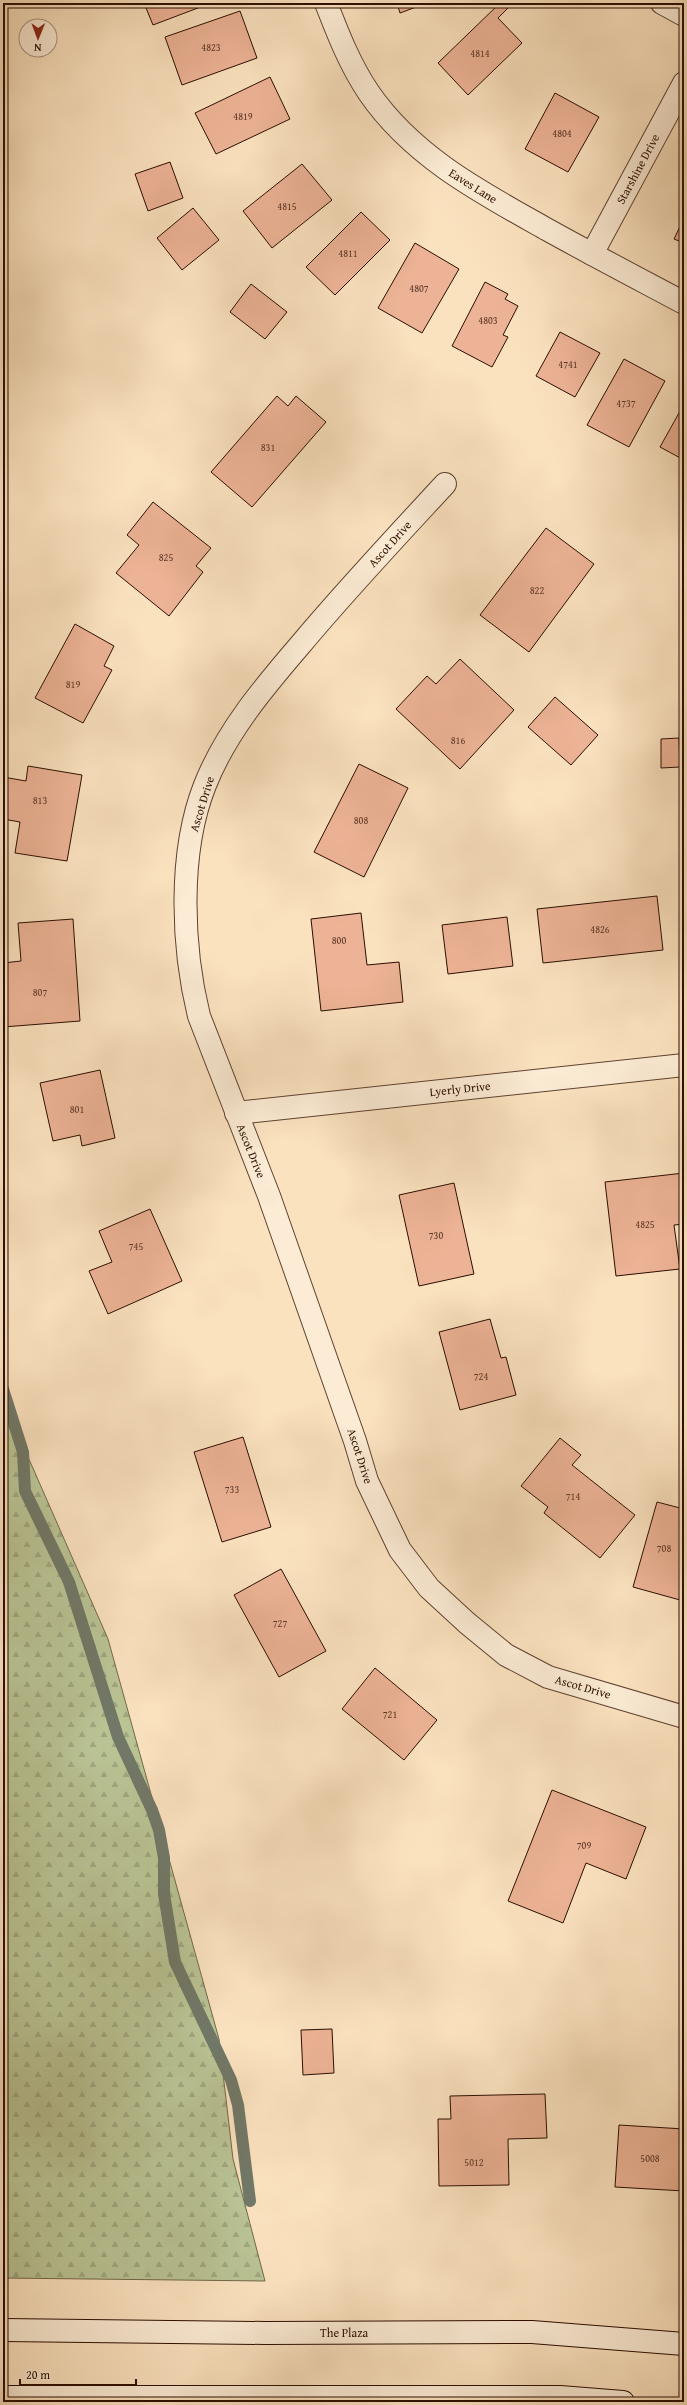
<svg xmlns="http://www.w3.org/2000/svg" width="687" height="2405" viewBox="0 0 687 2405" font-family="'Gentium Book Plus',serif">
  <style>
    .forest { fill: url(#forest-firs); stroke: #72684a }
    .lines { fill: none; stroke-linecap: round; stroke-linejoin: round }
    .stream { stroke: #717867; stroke-width: 12 }
    .building { fill: #edb396; stroke: #2b0d00 }
    .street-casing { stroke: #5f4230; stroke-width: 24 }
    .secondary-casing { stroke: #2b0d00; stroke-width: 24 }
    .street { stroke: #fcecd5; stroke-width: 22 }
    .secondary { stroke: #fcecd5; stroke-width: 22 }
    .labels { text-anchor: middle; stroke-width: 4; stroke-linejoin: round; paint-order: stroke }
    .number-label { font-size: 10px; fill: #5c3626 }
    .street-label { font-size: 12px; fill: #2b0d00; stroke: #fcecd5 }
  </style>
  <defs>
    <pattern id="forest-firs" width="22" height="20" patternUnits="userSpaceOnUse"><rect width="22" height="20" fill="#bac495"/><path d="M5 1l3.5 6h-7zM16 11l3.5 6h-7z" fill="#a0a77f"/></pattern>
  </defs>
  <rect width="100%" height="100%" fill="#fbe2bf"/>
  <filter id="stains"><feTurbulence type="fractalNoise" baseFrequency=".005" numOctaves="4"/><feColorMatrix values="0 0 0 0 .2 0 0 0 0 .09 0 0 0 0 .02 0 0 0 .5 -.17"/></filter>
  <radialGradient id="worn" r=".72"><stop offset=".6" stop-color="#630" stop-opacity="0"/><stop offset="1" stop-color="#630" stop-opacity=".3"/></radialGradient>
  <polygon class="forest" points="3,1400 108,1639 219,2039 233,2159 265,2281 3,2278"/>
  <g class="lines">
    <polyline class="stream" points="3,1389 23,1452 25,1491 69,1582 118,1737 152,1810 159,1830 164,1858 164,1894 175,1962 231,2080 238,2105 250,2201"/>
  </g>
  <g class="building">
    <polygon points="144,3 211,3 153,25"/>
    <polygon points="397,3 427,3 400,13"/>
    <polygon points="500,3 509,3 511,5 498,18 522,43 468,95 438,63"/>
    <polygon points="240,11 257,58 182,85 165,37"/>
    <polygon points="270,77 290,119 216,154 195,113"/>
    <polygon points="555,93 599,117 568,172 525,149"/>
    <polygon points="170,162 183,198 148,211 135,174"/>
    <polygon points="302,164 332,200 272,248 243,211"/>
    <polygon points="193,208 219,240 182,270 157,238"/>
    <polygon points="361,212 390,240 335,295 306,267"/>
    <polygon points="684,218 684,243 674,239"/>
    <polygon points="415,243 459,269 422,333 378,308"/>
    <polygon points="485,282 508,294 505,299 518,306 503,335 508,337 492,367 452,346"/>
    <polygon points="251,284 287,312 265,339 230,312"/>
    <polygon points="560,332 600,353 575,397 536,376"/>
    <polygon points="624,359 665,381 629,447 587,425"/>
    <polygon points="277,396 288,406 296,396 326,422 252,507 211,472"/>
    <polygon points="684,404 684,460 660,447"/>
    <polygon points="153,502 211,548 196,566 203,572 169,616 116,573 139,545 127,535"/>
    <polygon points="546,528 594,564 529,652 480,615"/>
    <polygon points="75,624 114,646 104,666 112,670 83,723 35,698"/>
    <polygon points="460,659 514,710 460,769 396,709 427,676 436,684"/>
    <polygon points="555,697 598,735 571,765 528,727"/>
    <polygon points="679,738 680,767 661,768 661,739"/>
    <polygon points="359,764 408,788 364,877 314,852"/>
    <polygon points="28,766 82,775 67,861 15,853 20,822 3,819 3,777 26,781"/>
    <polygon points="657,896 663,950 543,963 537,909"/>
    <polygon points="361,913 367,965 399,962 403,1002 321,1011 311,919"/>
    <polygon points="507,917 513,966 448,974 442,925"/>
    <polygon points="73,919 80,1021 3,1027 3,963 21,961 18,923"/>
    <polygon points="100,1070 115,1138 82,1146 80,1135 53,1141 40,1083"/>
    <polygon points="684,1173 684,1224 674,1225 680,1269 616,1276 605,1182"/>
    <polygon points="454,1183 474,1274 419,1286 399,1195"/>
    <polygon points="150,1209 182,1281 108,1314 89,1271 112,1262 99,1231"/>
    <polygon points="490,1319 501,1358 506,1357 516,1395 460,1410 439,1332"/>
    <polygon points="243,1437 271,1527 222,1542 194,1452"/>
    <polygon points="560,1438 581,1455 572,1465 635,1515 600,1558 544,1513 548,1507 521,1486"/>
    <polygon points="657,1502 684,1509 684,1594 682,1593 680,1600 633,1587"/>
    <polygon points="281,1569 326,1651 279,1677 234,1595"/>
    <polygon points="375,1668 437,1720 404,1760 342,1709"/>
    <polygon points="552,1790 646,1827 626,1879 586,1863 563,1923 508,1901"/>
    <polygon points="332,2029 334,2073 303,2075 301,2030"/>
    <polygon points="545,2094 547,2138 508,2139 509,2185 439,2186 438,2119 451,2119 450,2096"/>
    <polygon points="619,2125 684,2129 684,2191 615,2187"/>
  </g>
  <g class="lines">
    <g class="street-casing">
      <g id="street">
        <path d="M326 3C338 34 350 65 369 93 413 157 482 193 548 230 593 255 639 279 684 303"/>
        <polyline points="662,3 684,15"/>
        <polyline points="592,254 684,83"/>
        <path d="M445 484C396 537 347 589 301 644 264 687 226 732 205 785 178 853 182 947 199 1016L269 1196 355 1441 367 1481 400 1550 429 1588 467 1623 506 1655 548 1677 684 1717"/>
        <polyline points="236,1113 684,1065"/>
      </g>
    </g>
    <g class="secondary-casing">
      <g id="secondary">
        <polyline points="3,2330 265,2333 532,2332 684,2344"/>
        <polyline points="3,2397 560,2397 623,2402"/>
      </g>
    </g>
    <use href="#street" class="street"/>
    <use href="#secondary" class="secondary"/>
  </g>
  <g class="labels">
    <g class="number-label">
      <text x="211" y="51">4823</text>
      <text x="480" y="57">4814</text>
      <text x="243" y="120">4819</text>
      <text x="562" y="137">4804</text>
      <text x="287" y="210">4815</text>
      <text x="348" y="257">4811</text>
      <text x="419" y="292">4807</text>
      <text x="488" y="324">4803</text>
      <text x="568" y="368">4741</text>
      <text x="626" y="407">4737</text>
      <text x="268" y="451">831</text>
      <text x="166" y="561">825</text>
      <text x="537" y="594">822</text>
      <text x="73" y="688">819</text>
      <text x="458" y="744">816</text>
      <text x="40" y="804">813</text>
      <text x="361" y="824">808</text>
      <text x="600" y="933">4826</text>
      <text x="339" y="944">800</text>
      <text x="40" y="996">807</text>
      <text x="77" y="1113">801</text>
      <text x="645" y="1228">4825</text>
      <text x="436" y="1239">730</text>
      <text x="136" y="1250">745</text>
      <text x="481" y="1380">724</text>
      <text x="232" y="1493">733</text>
      <text x="573" y="1500">714</text>
      <text x="664" y="1552">708</text>
      <text x="280" y="1627">727</text>
      <text x="390" y="1718">721</text>
      <text x="584" y="1849">709</text>
      <text x="650" y="2162">5008</text>
      <text x="474" y="2166">5012</text>
    </g>
    <g class="street-label">
      <text transform="translate(638 169) rotate(-62)" y="4">Starshine Drive</text>
      <text transform="translate(473 186) rotate(32)" y="4">Eaves Lane</text>
      <text transform="translate(390 544) rotate(-48)" y="4">Ascot Drive</text>
      <text transform="translate(202 804) rotate(-73)" y="4">Ascot Drive</text>
      <text transform="translate(460 1089) rotate(-6)" y="4">Lyerly Drive</text>
      <text transform="translate(251 1151) rotate(68)" y="4">Ascot Drive</text>
      <text transform="translate(360 1456) rotate(72)" y="4">Ascot Drive</text>
      <text transform="translate(583 1687) rotate(16)" y="4">Ascot Drive</text>
      <text x="344" y="2337">The Plaza</text>
    </g>
  </g>
  <rect width="687" height="2405" fill="none" stroke="#fbe2bf" stroke-width="16"/>
  <rect x="4" y="4" width="679" height="2397" fill="none" stroke="#2b0d00" stroke-width="2"/>
  <rect x="8" y="8" width="671" height="2389" fill="none" stroke="#2b0d00"/>
  <g transform="translate(38 38) rotate(181)"><circle r="19" fill="#fcecd5" stroke="#a89380"/>
  <path d="M0-3L7 15L0 10L-7 15Z" fill="#8f2418"/>
  <text y="-6" font-size="11" font-weight="bold" text-anchor="middle" fill="#2b0d00">N</text>
  </g>
  <path d="M20 2379v6h116v-6" fill="none" stroke="#2b0d00" stroke-width="2"/>
  <text x="26" y="2379" font-size="12" fill="#2b0d00" stroke="#fcecd5" stroke-width="3" paint-order="stroke">20 m</text>
  <rect width="100%" height="100%" filter="url(#stains)"/>
  <rect width="100%" height="100%" fill="url(#worn)"/>
</svg>
